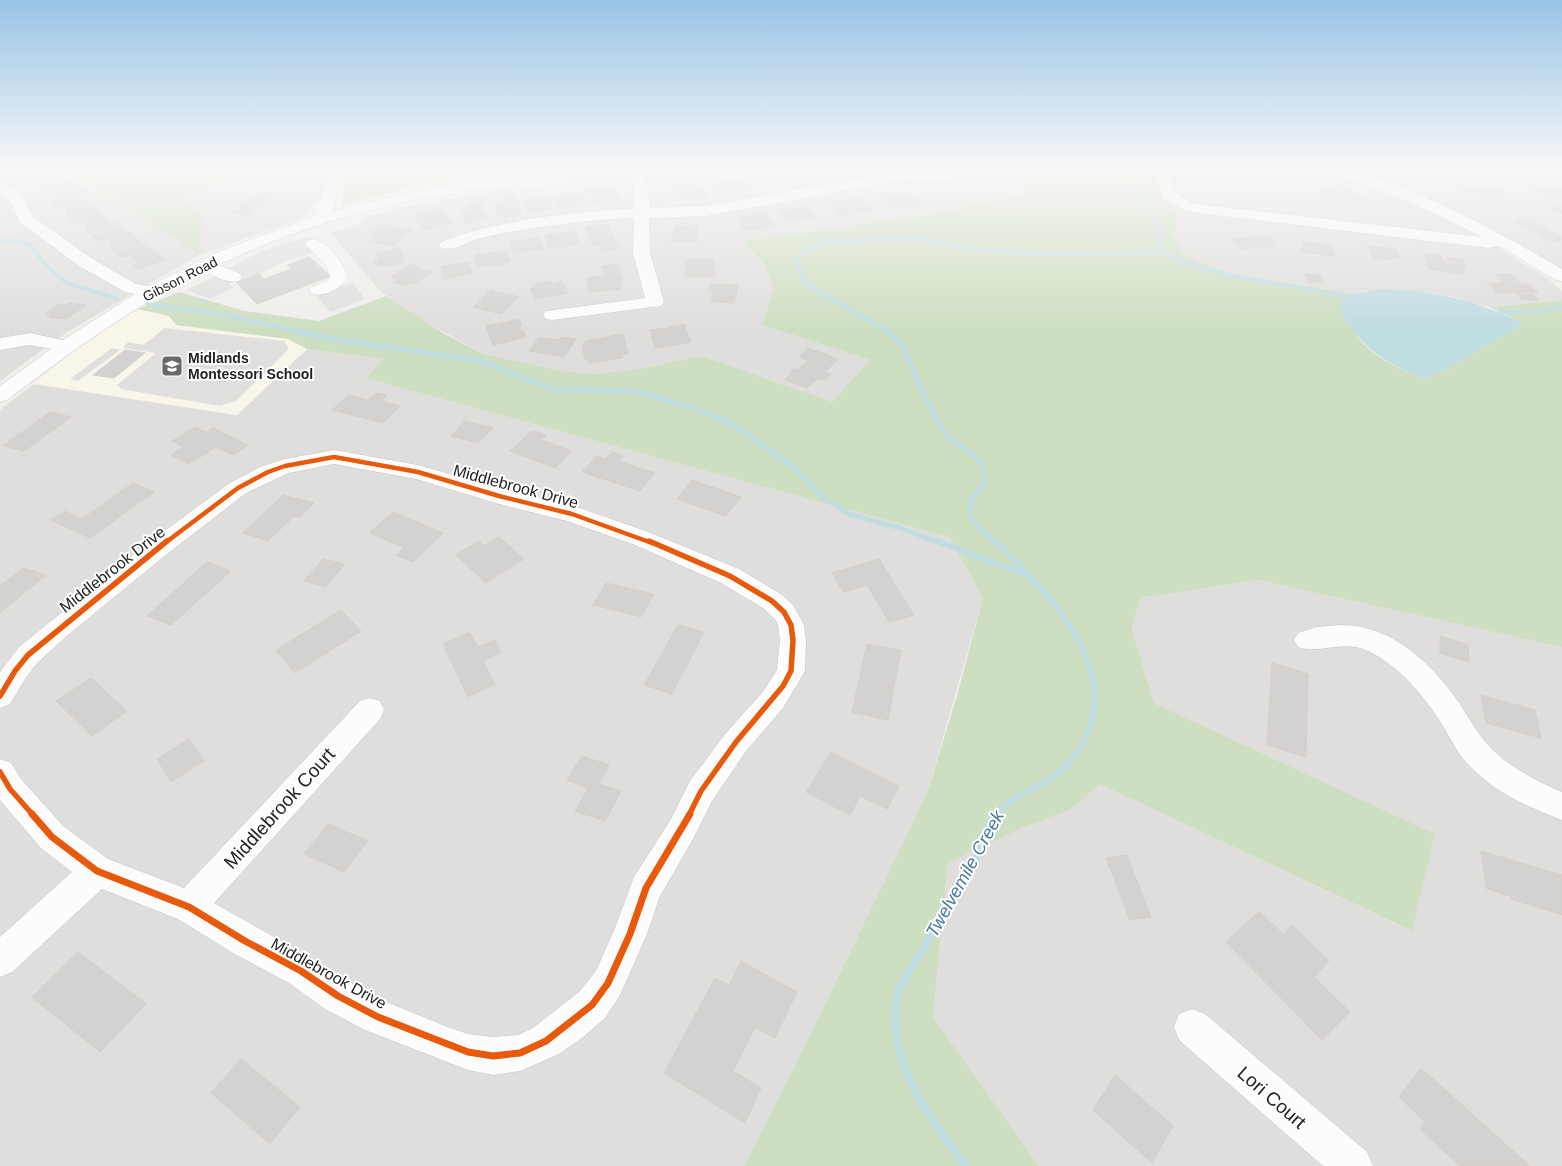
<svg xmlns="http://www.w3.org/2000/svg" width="1562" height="1166" viewBox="0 0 1562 1166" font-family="Helvetica,sans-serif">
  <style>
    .residential { fill: #dfdedc }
    .education { fill: #f8f6e8 }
    .forest { fill: #cddec1 }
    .parking { fill: #e0dfde }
    .water { fill: #c0dde2 }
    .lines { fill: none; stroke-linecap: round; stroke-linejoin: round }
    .stream-far3 { stroke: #c0dde2; stroke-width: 4 }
    .stream-far2 { stroke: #c0dde2; stroke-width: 5 }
    .stream-far1 { stroke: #c0dde2; stroke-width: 6 }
    .stream { stroke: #c0dde2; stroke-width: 8 }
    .building { fill: #d4d2d0; stroke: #d3cfcc }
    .minor-casing { stroke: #c7c6c5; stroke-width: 1 }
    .minor { fill: #fdfcfc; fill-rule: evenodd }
    .cycleway-far2-casing { stroke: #fff; stroke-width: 7 }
    .cycleway-far1-casing { stroke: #fff; stroke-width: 9 }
    .cycleway-casing { stroke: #fff; stroke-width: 10 }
    .cycleway-far2 { stroke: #e8590c; stroke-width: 4.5 }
    .cycleway-far1 { stroke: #e8590c; stroke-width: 5.5 }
    .cycleway { stroke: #e8590c; stroke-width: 7 }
    .labels { text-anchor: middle; stroke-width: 4; stroke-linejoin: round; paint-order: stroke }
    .far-street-label { font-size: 14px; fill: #222; stroke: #fff }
    .far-poi-label { font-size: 14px; font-weight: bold; fill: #222; stroke: #fff; text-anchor: start }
    .street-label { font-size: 16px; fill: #222; stroke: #fff }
    .water-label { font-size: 18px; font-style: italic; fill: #497ba1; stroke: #fff }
    .near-street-label { font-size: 19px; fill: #222; stroke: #fff }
  </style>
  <rect width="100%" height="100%" fill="#f0eeeb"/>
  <g class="residential">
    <polygon points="0,167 67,167 199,255 181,201 241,167 329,167 319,199 303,218 199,255 67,332 0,381"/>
    <polygon points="680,167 1023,167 1034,180 1021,194 946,212 743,241 765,266 773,289 763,325 870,360 833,403 701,356 638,369 596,374 563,371 483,354 412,314 379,290 331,233 358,224 372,215 407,207 470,195"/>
    <polygon points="1154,167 1316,167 1373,187 1470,230 1547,278 1562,291 1562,300 1489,307 1454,297 1419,291 1367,291 1352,294 1230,273 1202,263 1183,253 1174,234 1178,215 1160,194"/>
    <polygon points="1358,172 1562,173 1562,270 1477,222 1426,198"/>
    <polygon points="307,349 385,359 365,378 949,537 983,598 927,793 795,1066 744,1166 0,1166 0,410 34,384 237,415"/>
    <polygon points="1258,580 1562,647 1562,1166 1039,1166 933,1017 948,863 1022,828 1070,810 1100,784 1411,931 1435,834 1154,703 1132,630 1140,598"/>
  </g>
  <polygon class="education" points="138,309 169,316 177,325 288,339 307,349 237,415 34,384 78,347"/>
  <g class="forest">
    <polygon points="68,167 241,167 181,201 202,215 199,255"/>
    <polygon points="347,167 521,167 473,174 342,204"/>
    <path d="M1023 167H1154L1160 194 1178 215 1174 234 1183 253 1202 263 1230 273 1352 294 1342 301C1347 313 1351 330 1360 340 1376 359 1403 371 1426 379L1451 367 1521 325V322L1489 307 1562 300V647L1258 580 1140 598 1132 630 1154 703 1435 834 1412 931 1100 784 1070 810 1022 828 948 863 933 1017 1039 1166H744L795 1066 927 793 957 696 983 598 949 537 365 378 384 359 307 349 288 339 176 325 169 316 138 309 179 292 245 311 319 321 386 296 443 333 483 354 563 371 596 374 638 369 701 356 832 402 870 360 763 325 773 289 765 266 743 241 946 212 1021 194 1034 180Z"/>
  </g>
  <g class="parking">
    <polygon points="310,236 315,240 314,252 276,265 261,273 233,281 228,284 234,287 210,299 187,290 263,251"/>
    <polygon points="353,283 365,299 330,312 314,293"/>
    <polygon points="165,328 284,341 289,349 236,401 220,406 121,389 117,385 156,353 123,348 128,342 143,345"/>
    <polygon points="112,348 120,350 78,381 70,379"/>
  </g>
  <path class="water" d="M1382 289 1419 291 1469 301 1522 322 1521 325 1451 367 1426 379C1397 369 1370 354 1352 329 1345 320 1339 313 1342 301L1352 294Z"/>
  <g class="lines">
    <g class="stream-far3">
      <path d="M1093 167C1131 185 1162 206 1162 252"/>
      <polyline points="0,239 28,244 50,269 67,283 117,299"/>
      <path d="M1162 252C1220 281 1285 282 1347 297"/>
      <polyline points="148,304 216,313 299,331"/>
      <polyline points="1499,312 1540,312 1562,307"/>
      <path d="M887 331 806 284 796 260C799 256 802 251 806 249 827 240 904 237 927 240 949 243 969 250 991 251 1048 254 1105 254 1162 252"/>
    </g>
    <g class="stream-far2">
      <polyline points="293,330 329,338 481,361 552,389 628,391 647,394 691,407 726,421 755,439 796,469 824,498 849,514 903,529 940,543"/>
      <path d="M886 330 902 344 926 399 942 429 949 438 975 456 983 465 985 482C959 512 969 521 997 543"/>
    </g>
    <g class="stream-far1">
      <polyline points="937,541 1027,575"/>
      <path d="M995 541C1010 553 1022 568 1035 582 1083 634 1124 702 1066 766 1046 788 1014 791 995 815"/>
    </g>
    <path class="stream" d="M966 1166C927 1114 882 1057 899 988L975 862 988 826 996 814"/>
  </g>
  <g class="building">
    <polygon points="42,167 49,167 64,177 39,186 35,183 39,182 37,180 39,180 33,176 25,176 21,173"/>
    <polygon points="799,167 820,167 827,176 807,178"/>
    <polygon points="833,167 862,167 864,169 838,173"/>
    <polygon points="693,177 697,185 695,185 697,187 702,187 708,198 683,200 676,186 682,185 679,179"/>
    <polygon points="66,178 84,191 59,200 55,197 59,196 57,194 58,193 52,189 44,190 40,187"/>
    <polygon points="733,179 735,182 741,181 747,189 724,194 716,183"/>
    <polygon points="1338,185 1352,191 1349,192 1367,199 1358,203 1336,197 1332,199 1318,194"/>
    <polygon points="1459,187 1498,187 1508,196 1490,196 1493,198 1483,198 1480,195 1468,195"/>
    <polygon points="1529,187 1562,188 1562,196 1540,196"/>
    <polygon points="602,188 603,191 615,189 621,200 592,204 588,190"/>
    <polygon points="264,192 278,194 248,216 231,213 243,206 238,205 247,199 252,200"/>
    <polygon points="583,193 587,204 571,205 572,207 559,209 555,198"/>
    <polygon points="894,193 896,195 913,194 923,204 915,205 917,207 900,210 898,208 893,208 881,195"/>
    <polygon points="515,194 521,215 499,218 495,203 503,202 501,196"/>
    <polygon points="77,195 96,209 70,218 66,215 70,213 67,212 69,211 63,207 54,207 50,204"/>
    <polygon points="548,197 552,209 528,212 524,201"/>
    <polygon points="857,199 860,199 871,211 841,216 829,202"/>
    <polygon points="481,201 486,218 465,224 462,211 470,209 469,203"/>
    <polygon points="1553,204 1562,206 1562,213 1551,211"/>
    <polygon points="807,206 815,217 786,221 779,211"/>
    <polygon points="439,209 451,223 425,230 413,216"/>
    <polygon points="96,210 117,225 90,234 86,231 90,229 87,228 89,227 82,222 74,223 69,219"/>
    <polygon points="766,213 775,227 745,230 737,217"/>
    <polygon points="1528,219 1562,237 1562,240 1552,242 1514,222"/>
    <polygon points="607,224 618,249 602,251 599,245 593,246 585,227"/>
    <polygon points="120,226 141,242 114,252 110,248 114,247 111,245 113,244 106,239 97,240 92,236"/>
    <polygon points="697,226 696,241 672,242 675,227"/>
    <polygon points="379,227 386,227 411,230 399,239 401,239 395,245 369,242 377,235 371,234"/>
    <polygon points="575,231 579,244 549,249 545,235"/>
    <polygon points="1268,236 1277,243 1272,244 1274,246 1243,249 1232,239"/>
    <polygon points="539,238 543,248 514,253 510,241"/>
    <polygon points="1302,242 1332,245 1336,256 1302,252 1301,248 1304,248"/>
    <polygon points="144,243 166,259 139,269 134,266 138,264 136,262 137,261 130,256 121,257 116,253"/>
    <polygon points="1368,246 1396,249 1400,258 1391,257 1393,260 1373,258"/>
    <polygon points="399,248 405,262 383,267 382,265 376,266 374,262 378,261 379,259 376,254"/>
    <polygon points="507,251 510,261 504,263 504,265 495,266 495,264 477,267 475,255"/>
    <polygon points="1423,253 1441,255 1444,262 1448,263 1446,257 1462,259 1466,267 1462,267 1465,274 1429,269"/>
    <polygon points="309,257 331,276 257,304 236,282 259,274 264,279 291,269 287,265"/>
    <polygon points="714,259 715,276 685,277 685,270 687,270 687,267 685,267 685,260"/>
    <polygon points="469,262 472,273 443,279 441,266"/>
    <polygon points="409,264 419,267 417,268 432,272 415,284 409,282 405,285 394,282 398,279 391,278"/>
    <polygon points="618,264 622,280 620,281 621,289 589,292 587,278 606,276 604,275 602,266"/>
    <polygon points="1305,273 1319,275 1323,283 1308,282"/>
    <polygon points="1496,274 1511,274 1521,284 1529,284 1538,293 1496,292 1487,283 1504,283"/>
    <polygon points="550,281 552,284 562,281 568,293 535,299 530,288 536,286 535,284"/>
    <polygon points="710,284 738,285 734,303 711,302 714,291 708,291"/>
    <polygon points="491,290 519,297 501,314 473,307"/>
    <polygon points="1517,294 1533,295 1539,300 1522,300"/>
    <polygon points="69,303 86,305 66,319 49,317 51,315 45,314 59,304 66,305"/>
    <polygon points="519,319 522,326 518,327 520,330 523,330 526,337 493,345 486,326"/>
    <polygon points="684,324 691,342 655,348 650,330 671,328 670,327"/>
    <polygon points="623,334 628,354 621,355 622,358 589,363 588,359 585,360 582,344 585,343 585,341"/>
    <polygon points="561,337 576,339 564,357 529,351 539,338 559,340"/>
    <polygon points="808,348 838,359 825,372 831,374 824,380 818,378 807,388 785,380 792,373 790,372 793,369 796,370 809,361 799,357"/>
    <polygon points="125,350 145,353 114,378 93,375"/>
    <polygon points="376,393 387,395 381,401 400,406 383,423 332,410 349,395 368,400"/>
    <polygon points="50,412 71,417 24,451 3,446"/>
    <polygon points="465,421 493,428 478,443 451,436"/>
    <polygon points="195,427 206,432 213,428 248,445 233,455 216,447 189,464 171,455 184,447 172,441"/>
    <polygon points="532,431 546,435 541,440 572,451 555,468 510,451"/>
    <polygon points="612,452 623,456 618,461 655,473 640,491 582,472 597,456 605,459"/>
    <polygon points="692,480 741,497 726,516 677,499"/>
    <polygon points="133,483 154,492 90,538 51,520 64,511 82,519"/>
    <polygon points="283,495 314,503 300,517 294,516 268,541 243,533"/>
    <polygon points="393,512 443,533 413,562 396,555 404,547 369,533"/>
    <polygon points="499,537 524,559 486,583 456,555 479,541 484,546"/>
    <polygon points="323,559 345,564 326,587 304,581"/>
    <polygon points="879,559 914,615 889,622 867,585 843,592 832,573"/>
    <polygon points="207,562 231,571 171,625 147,616"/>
    <polygon points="24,568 46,575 0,613 0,586"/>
    <polygon points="606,583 654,594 641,617 593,605"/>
    <polygon points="341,610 361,631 295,673 276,650"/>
    <polygon points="678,625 704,632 672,694 644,685"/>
    <polygon points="470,632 478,647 495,640 501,652 483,661 495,684 468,697 443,644"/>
    <polygon points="1440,636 1468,645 1469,662 1440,653"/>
    <polygon points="867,644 901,650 888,720 852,712"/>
    <polygon points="1272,663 1308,674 1306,757 1267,745"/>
    <polygon points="91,678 127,711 92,736 56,701"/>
    <polygon points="1481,695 1535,710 1541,738 1486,723"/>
    <polygon points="189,739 204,761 171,782 157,759"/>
    <polygon points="831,752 899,786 887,809 860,796 850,815 806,792"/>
    <polygon points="582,756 609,765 599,784 621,791 605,821 575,811 588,788 567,780"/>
    <polygon points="328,824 368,841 344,872 304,854"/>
    <polygon points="1481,851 1562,875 1562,915 1511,899 1510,896 1487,889"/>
    <polygon points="1127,855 1151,917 1130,920 1106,858"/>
    <polygon points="1259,911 1283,934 1292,925 1329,961 1314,977 1350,1012 1322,1040 1226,942"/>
    <polygon points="78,952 146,1004 100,1052 32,997"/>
    <polygon points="741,961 797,992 775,1038 755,1027 733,1071 761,1088 745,1123 664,1073 715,978 729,985"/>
    <polygon points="241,1059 300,1107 270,1144 211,1093"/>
    <polygon points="1421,1068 1530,1166 1460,1166 1420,1129 1425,1122 1399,1097"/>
    <polygon points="1115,1075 1173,1126 1152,1163 1093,1110"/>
  </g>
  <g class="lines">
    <g class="minor-casing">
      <g id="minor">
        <path d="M331 167H345L332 211C432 185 536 167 639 167L648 188 650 208 706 206 904 171 911 167H927L922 172 941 174 945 172 941 167H955L960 173 953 180 943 183 908 179 706 216 649 218 650 253 664 302 661 306 552 320 546 319 543 315 546 311 645 298 633 253 634 218C583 220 531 227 481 238 468 241 455 252 441 248L439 245 441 242C498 220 573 211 634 209L633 188 625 167 618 171C537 182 455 190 375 209 321 222 269 241 218 265L239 273 242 277 239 281C227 284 215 276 204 271 132 307 71 352 7 400L0 402V386L51 349 30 345 0 350V338L30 333 63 340 135 294 125 292 79 266 19 221 10 199 0 193V182L22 194 32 216 91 258 136 284 149 286 220 251 315 216Z"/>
        <path d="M1152 167H1166L1175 193 1190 202 1204 205 1482 237 1415 204 1326 170 1324 167H1562V173L1359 171C1430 195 1497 231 1562 269V281L1556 280 1499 246 1488 248 1198 213 1180 208 1163 198Z"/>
        <path d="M313 239C329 243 344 263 348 278 340 289 326 297 312 294L309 290C314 283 325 284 330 277L326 266 305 244 307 241Z"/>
        <polygon points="334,450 418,465 500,488 580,508 651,533 739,569 781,594 793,605 804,625 806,640 805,671 783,708 746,751 712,801 693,839 660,896 647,934 620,995 605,1018 583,1037 559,1054 520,1071 493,1075 468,1070 365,1030 325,1009 289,983 233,953 178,919 102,889 12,972 0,977 0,937 72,872 41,848 0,800 0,759 11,763 21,779 63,826 108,859 184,888 360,701 370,698 380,701 384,710 380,719 214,903 313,959 351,983 389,1003 445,1026 468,1034 493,1037 518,1035 533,1028 579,992 596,971 615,928 634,877 671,819 690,781 726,733 763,692 777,670 780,640 778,625 775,619 763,608 721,583 635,545 567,521 499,504 416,479 334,464 289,473 246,493 162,558 69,634 37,663 25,679 10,704 0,708 0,672 19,647 144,546 230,483 260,467 285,459"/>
        <path d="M1340 625C1392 624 1433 665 1460 704 1469 718 1477 733 1488 745 1508 767 1535 780 1562 792V820C1528 807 1493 792 1468 764 1457 753 1451 739 1443 726 1425 697 1400 666 1368 651 1342 639 1320 655 1298 647L1294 640 1298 633 1317 627Z"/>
        <polygon points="1192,1009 1205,1014 1367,1152 1373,1166 1323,1166 1179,1040 1174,1027 1179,1014"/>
      </g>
    </g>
    <use href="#minor" class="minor"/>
    <g class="cycleway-far2-casing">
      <polyline id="cycleway-far2" points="165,543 238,488 268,472 285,466 334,457 418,472 499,496 572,514 652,543"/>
    </g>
    <g class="cycleway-far1-casing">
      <g id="cycleway-far1">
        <polyline points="649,541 730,576 772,601 784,612 791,625 793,640 791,671 783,686 736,742 701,791 689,815"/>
        <polyline points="0,696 15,671 28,655 167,541"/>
        <polyline points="0,772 10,789 33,815"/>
      </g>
    </g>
    <g class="cycleway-casing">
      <polyline id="cycleway" points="32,814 52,837 97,871 189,907 245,941 301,971 338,996 378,1017 468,1052 493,1056 520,1053 546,1041 592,1005 608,983 630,934 646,888 690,814"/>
    </g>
    <use href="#cycleway-far2" class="cycleway-far2"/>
    <use href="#cycleway-far1" class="cycleway-far1"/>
    <use href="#cycleway" class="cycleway"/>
  </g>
  <linearGradient id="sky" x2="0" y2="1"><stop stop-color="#98c4e6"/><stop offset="0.51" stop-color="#f8f7f6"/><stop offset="1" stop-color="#f8f7f6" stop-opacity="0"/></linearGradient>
  <rect width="1562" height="330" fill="url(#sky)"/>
  <defs>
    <g id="school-square" transform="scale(1.125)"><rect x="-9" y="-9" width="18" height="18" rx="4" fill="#6a6968" stroke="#fff"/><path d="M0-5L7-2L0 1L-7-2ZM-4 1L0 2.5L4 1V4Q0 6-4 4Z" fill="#fff"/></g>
  </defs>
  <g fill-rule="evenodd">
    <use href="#school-square" x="172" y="366"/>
  </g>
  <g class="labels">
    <g class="far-street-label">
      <text transform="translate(180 279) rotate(-27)" y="5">Gibson Road</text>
    </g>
    <g class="far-poi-label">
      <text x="188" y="363">Midlands<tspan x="188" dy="16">Montessori School</tspan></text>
    </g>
    <g class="street-label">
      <text transform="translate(516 486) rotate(15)" y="6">Middlebrook Drive</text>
      <text transform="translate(112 569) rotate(-38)" y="6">Middlebrook Drive</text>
      <text transform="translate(329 973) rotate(29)" y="6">Middlebrook Drive</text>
    </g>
    <g class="water-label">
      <text transform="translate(965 874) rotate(-61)" y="6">Twelvemile Creek</text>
    </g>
    <g class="near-street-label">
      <text transform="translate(279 808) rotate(-48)" y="7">Middlebrook Court</text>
      <text transform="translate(1272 1097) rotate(41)" y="7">Lori Court</text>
    </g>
  </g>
</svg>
